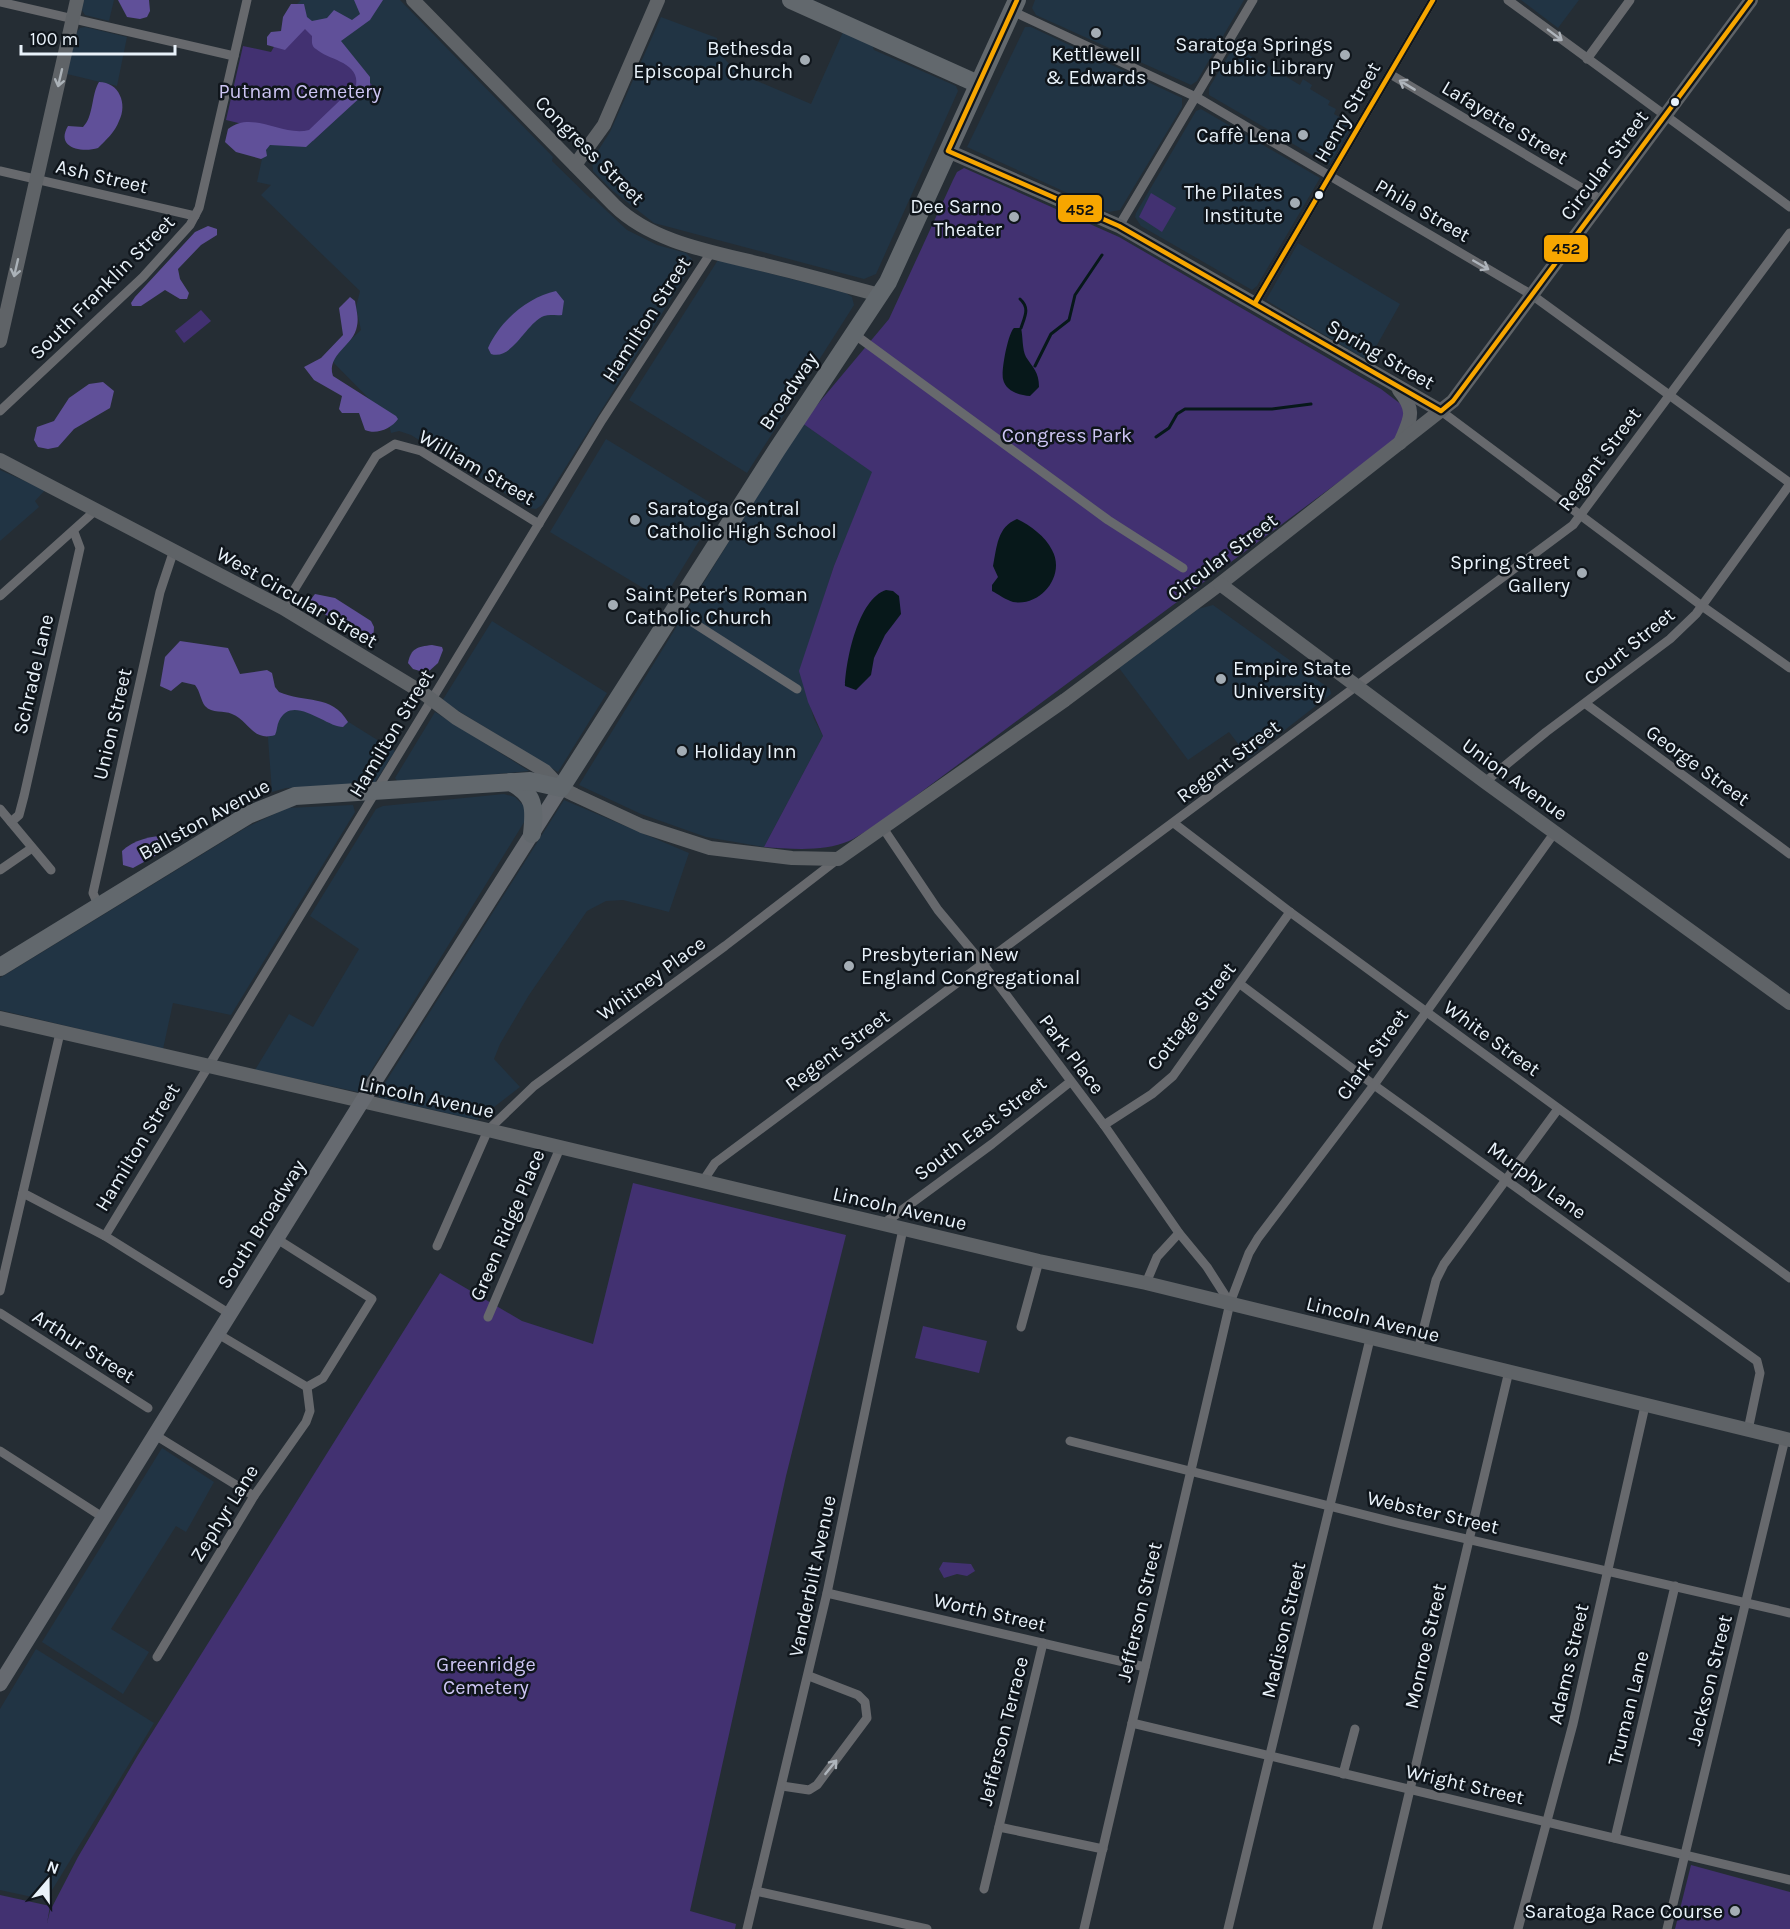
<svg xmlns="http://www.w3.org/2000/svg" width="1790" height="1929" viewBox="0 0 1790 1929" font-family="Karla,sans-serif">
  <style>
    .built { fill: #213444 }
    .green { fill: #423171 }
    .forest { fill: #605099 }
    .water { fill: #07181a }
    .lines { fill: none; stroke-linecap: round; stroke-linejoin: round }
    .stream { stroke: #07181a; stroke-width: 3 }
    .street { stroke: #67696d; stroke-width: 9 }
    .secondary { stroke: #5f6367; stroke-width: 14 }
    .primary { stroke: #666a70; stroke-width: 15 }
    .highway { stroke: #62686d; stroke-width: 18 }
    .bus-1-casing { stroke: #0f151b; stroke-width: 9 }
    .bus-1 { stroke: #f7a600; stroke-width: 4.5 }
    .oneway { stroke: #aeb4bb }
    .oneway2 { stroke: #abb2b8 }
    .poi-dot { fill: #a4adb5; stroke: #0f151b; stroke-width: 2 }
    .bus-dot { fill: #e9f2fa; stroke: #0f151b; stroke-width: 2 }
    .labels { text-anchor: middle; stroke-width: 5; stroke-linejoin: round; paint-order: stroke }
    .poi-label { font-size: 20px; fill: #e9f2fa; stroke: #0f151b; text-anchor: end }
    .park-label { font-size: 20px; fill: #cdc5f3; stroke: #0f151b }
    .street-label { font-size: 20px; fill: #e9f2fa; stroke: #0f151b }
    .line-badge { stroke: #0f151b; stroke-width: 2 }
    .pale-badge-label { font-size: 16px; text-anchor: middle; font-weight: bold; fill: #111 }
  </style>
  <rect width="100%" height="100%" fill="#252d34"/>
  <g class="built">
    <polygon points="84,0 114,0 109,21 85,15 82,10"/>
    <polygon points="301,0 400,0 553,157 552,161 591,199 593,198 627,230 657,245 686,253 692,259 691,267 542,505 536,509 529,508 411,435 399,431 391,433 387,417 330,359 361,330 356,307 360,291 261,195 271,185 257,182 295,6"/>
    <polygon points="1035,0 1244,0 1197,81 1191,85 1036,15 1032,8"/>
    <polygon points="1521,0 1579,0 1558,28"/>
    <polygon points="661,17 717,38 716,49 736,72 811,104 843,32 872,45 874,50 956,86 958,91 876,274 864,279 654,223 613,191 593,171 592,160 610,132"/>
    <polygon points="85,27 127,37 117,86 67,74 76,33 80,28"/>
    <polygon points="1025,27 1031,27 1182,98 1182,107 1120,210 1109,212 967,147"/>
    <polygon points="1234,46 1300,85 1303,79 1312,85 1310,89 1330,101 1328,105 1336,109 1334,114 1353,125 1329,165 1209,95 1209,88"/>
    <polygon points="1201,109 1320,178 1257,286 1252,290 1141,226 1135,217 1136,213 1196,111"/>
    <polygon points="1298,243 1400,304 1368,361 1266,300"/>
    <polygon points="718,260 846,293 852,297 854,305 747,473 629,400"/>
    <polygon points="802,423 873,472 834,566 800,671 814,719 823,736 764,847 706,837 641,814 579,785"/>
    <polygon points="606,439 719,508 663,600 550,532"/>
    <polygon points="0,470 45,490 35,501 39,507 0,541"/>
    <polygon points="1213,605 1330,689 1331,694 1249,758 1229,732 1188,760 1119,668 1198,609"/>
    <polygon points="492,621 607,693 558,772 442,701"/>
    <polygon points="265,698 339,716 395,751 374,784 286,788 272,792"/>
    <polygon points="435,712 529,771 399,783 395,778"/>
    <polygon points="504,794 515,797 524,806 526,819 358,1092 255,1070 289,1014 313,1027 359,949 310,916 376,809 383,806"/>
    <polygon points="564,800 689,853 669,912 623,900 606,901 587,911 529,995 500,1044 494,1059 520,1087 477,1120 380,1098 378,1094"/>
    <polygon points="353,805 355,812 231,1015 173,1003 163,1049 0,1010 0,978 247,827 287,808"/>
    <polygon points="162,1448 214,1482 186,1532 176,1526 111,1629 149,1652 123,1694 42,1642"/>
    <polygon points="36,1649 154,1723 46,1900 0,1890 0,1709"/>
  </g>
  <g class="green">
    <polygon points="296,8 372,85 313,141 226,120 243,46 271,52"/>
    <path d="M964 168 1119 237 1381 389 1402 405 1406 419 1398 438 882 821C871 827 860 836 849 841 824 852 791 849 764 847L823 736 808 702 799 671 834 566 872 472 802 423 889 319 953 180 957 172Z"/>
    <polygon points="1151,193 1176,208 1162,232 1139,217"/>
    <polygon points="201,310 211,321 184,343 175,331"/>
    <polygon points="633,1183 846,1235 786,1476 690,1911 736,1924 735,1929 0,1929 0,1895 50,1906 47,1923 50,1911 78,1857 138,1755 440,1273 522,1321 593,1344"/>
    <polygon points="923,1326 987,1341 979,1373 915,1358"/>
    <polygon points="943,1562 971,1564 975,1571 967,1576 957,1574 944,1578 939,1569"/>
    <polygon points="1691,1865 1790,1892 1790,1929 1675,1929"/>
  </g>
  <g class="forest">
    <polygon points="118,0 149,0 150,11 147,17 140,19 127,17"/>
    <path d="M354 0H383L370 20 341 41 370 77V86L364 94 306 147 270 145 266 150 267 156 261 159 236 152 225 142 228 129C253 110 282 137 309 130L356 85C360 62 328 60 316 49 311 46 312 41 312 36L305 29 285 50 267 45V37L271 32 281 31 283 17 291 4H304L307 17 312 21 327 18 334 10 352 20 360 14Z"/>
    <path d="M99 82C119 82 128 104 119 121 115 132 106 140 98 148 82 153 55 148 68 126L83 127C94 116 91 95 99 82Z"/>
    <polygon points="208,226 217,229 217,235 201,245 178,269 180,279 189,293 187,299 180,299 165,290 141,306 132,306 131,303 135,297 195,232"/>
    <path d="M556 291 564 301 562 315C556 316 550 314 544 316 526 323 512 361 491 354L488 348C500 321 528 297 556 291Z"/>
    <path d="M350 297 355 301C356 308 359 318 357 326 354 346 326 354 333 376L396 416 398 419C391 429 376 435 365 430L359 413H342L339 409 342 396 314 380 304 367 321 358 343 335 339 308Z"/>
    <polygon points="103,382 114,391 110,408 74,429 58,447 48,449 38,447 34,440 37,427 54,421 69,398 89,384"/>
    <polygon points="315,594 335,598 371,621 374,627 373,643 311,606 311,599"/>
    <path d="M180 641 228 648 240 674 267 670 272 673 275 687 279 692C304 703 332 694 348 722L343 727C326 727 292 693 279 721 277 725 277 731 275 735 253 742 249 721 232 714 224 710 212 714 205 706 201 701 200 691 195 685L182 682 171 691 160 686 165 657Z"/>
    <path d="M432 645 442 647 443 650 438 663 427 673 413 669 408 663C411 648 417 647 432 645Z"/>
    <path d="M167 835 172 840 171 847 133 868 123 865 122 851C133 840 152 836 167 835Z"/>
  </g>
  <g class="water">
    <path d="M1014 328H1021C1023 336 1022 350 1026 357 1033 368 1039 372 1039 387L1030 396C1020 395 1006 392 1003 379 1001 371 1008 333 1014 328Z"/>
    <path d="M1017 519C1030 525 1046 537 1052 550 1066 575 1041 607 1013 602 1006 600 998 594 992 591V585L998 577 993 566C997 547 997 527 1017 519Z"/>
    <path d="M886 590 893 591 899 596 901 614 885 635 874 658 871 675 856 690 845 686C846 660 858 599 886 590Z"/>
  </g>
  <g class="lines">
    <g class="stream">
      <path d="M1020 299C1030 308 1025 316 1021 328"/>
      <polyline points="1035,366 1051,334 1069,320 1075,295 1102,255"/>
      <polyline points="1156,437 1169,428 1177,414 1185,409 1272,409 1311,404"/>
    </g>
    <g class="street">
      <polyline points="1508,0 1790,207"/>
      <polyline points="0,2 234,56"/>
      <polyline points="1012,11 1196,97 1532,295 1790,483"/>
      <polyline points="1587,59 1630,0"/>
      <polyline points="1390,74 1602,200"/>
      <polyline points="0,171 195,216"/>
      <polyline points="1119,226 1253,0"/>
      <polyline points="1255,303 1433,0"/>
      <polyline points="854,334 1108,520 1183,568"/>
      <polyline points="0,411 143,277 190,225 199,208 247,0"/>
      <polyline points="1441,411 1702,606 1790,668"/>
      <polyline points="0,596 97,509"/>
      <polyline points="283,608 376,456 395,444 421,451 539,524"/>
      <polyline points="675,611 797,689"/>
      <polyline points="1586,704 1790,854"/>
      <polyline points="1485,782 1546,732 1670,639 1696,614 1790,484"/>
      <polyline points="0,809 51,870"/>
      <polyline points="11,822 19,815 24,796 80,548 74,532"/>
      <polyline points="1175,824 1290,912 1790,1278"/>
      <polyline points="883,828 938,910 983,964 1104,1125 1179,1233 1207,1267 1230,1303"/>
      <polyline points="0,870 32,848"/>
      <polyline points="99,907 93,893 160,592 174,550"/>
      <polyline points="1240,984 1374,1085 1757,1361 1760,1373 1748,1430"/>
      <polyline points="1104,1125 1152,1094 1173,1076 1290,912"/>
      <polyline points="703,1181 715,1163 1573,525 1790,233"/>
      <polyline points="23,1193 105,1236 230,1314"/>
      <polyline points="883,1224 992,1144 1070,1082"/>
      <polyline points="105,1236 602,420 712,251"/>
      <polyline points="277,1239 372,1299 323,1378 307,1387"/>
      <polyline points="437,1246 488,1130 534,1086 725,946 838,859"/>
      <polyline points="1146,1283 1157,1257 1179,1233"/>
      <polyline points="0,1291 60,1033"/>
      <polyline points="0,1313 148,1408"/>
      <polyline points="488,1317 560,1148"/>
      <polyline points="1021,1327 1039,1261"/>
      <polyline points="218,1334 307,1387"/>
      <polyline points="1418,1350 1436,1280 1444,1264 1558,1109"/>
      <polyline points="155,1435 254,1496"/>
      <polyline points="1070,1441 1401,1524 1790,1613"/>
      <polyline points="0,1451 104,1518"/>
      <polyline points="827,1593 1145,1667"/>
      <polyline points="157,1657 254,1496 306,1422 310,1411 307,1387"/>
      <polyline points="1132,1723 1790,1880"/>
      <polyline points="1343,1774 1355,1729"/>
      <polyline points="782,1786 809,1790 817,1785 867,1718 865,1702 858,1695 809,1676"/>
      <polyline points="999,1827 1103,1849"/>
      <polyline points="1615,1838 1675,1586"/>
      <polyline points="984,1889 1043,1643"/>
      <polyline points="756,1891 927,1929"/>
      <polyline points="747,1929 827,1593 903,1229"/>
      <polyline points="1084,1929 1230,1303 1249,1253 1258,1238 1374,1085 1555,832"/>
      <polyline points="1228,1929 1370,1339"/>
      <polyline points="1377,1929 1509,1371"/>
      <polyline points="1518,1929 1573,1724 1645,1406"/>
      <polyline points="1667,1929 1785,1439"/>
    </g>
    <g class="secondary">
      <path d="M413 0 614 205C653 243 713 252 765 265 803 274 842 285 880 295"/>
      <polyline points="948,151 1119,226 1441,411"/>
      <polyline points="575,165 604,125 658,0"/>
      <polyline points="0,341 77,0"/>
      <path d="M1399 390C1417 412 1410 419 1400 443"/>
      <polyline points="0,460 283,608 423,693 456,718 545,771 561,788 575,795 642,826 710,848 792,858 838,859 1065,700 1220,584 1453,401 1751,0"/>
      <polyline points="1220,584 1485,782 1790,1003"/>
      <polyline points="0,1018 488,1130 1039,1261 1146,1283 1790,1440"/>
    </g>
    <polyline class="primary" points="0,1684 361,1103 561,788"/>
    <g class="highway">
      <polyline points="791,0 978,84"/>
      <path d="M511 782C535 795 535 807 532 834"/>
      <polyline points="0,967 248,815 295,796 530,781 561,788 776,451 888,282 1017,0"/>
    </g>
    <g class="bus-1-casing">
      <g id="bus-1">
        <polyline points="1017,0 948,151 1119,226 1441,411 1453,401 1751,0"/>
        <polyline points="1255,303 1433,0"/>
      </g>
    </g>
    <use href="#bus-1" class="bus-1"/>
  </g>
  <defs><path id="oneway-shaft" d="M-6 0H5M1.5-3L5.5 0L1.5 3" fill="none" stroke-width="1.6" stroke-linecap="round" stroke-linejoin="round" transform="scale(1.5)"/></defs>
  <g class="oneway">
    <use href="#oneway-shaft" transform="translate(1555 35) rotate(37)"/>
    <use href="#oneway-shaft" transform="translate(1407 85) rotate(-149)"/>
    <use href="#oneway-shaft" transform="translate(1481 265) rotate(30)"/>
    <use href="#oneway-shaft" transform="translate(831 1767) rotate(-51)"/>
  </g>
  <g class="oneway2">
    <use href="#oneway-shaft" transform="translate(60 78) rotate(103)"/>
    <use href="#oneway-shaft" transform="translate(16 268) rotate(103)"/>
  </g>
  <g class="poi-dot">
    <circle cx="1096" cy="33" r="6"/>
    <circle cx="1345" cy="55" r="6"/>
    <circle cx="805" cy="60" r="6"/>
    <circle cx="1303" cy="135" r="6"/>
    <circle cx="1295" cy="203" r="6"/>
    <circle cx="1014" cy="217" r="6"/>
    <circle cx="635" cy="520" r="6"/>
    <circle cx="1582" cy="573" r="6"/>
    <circle cx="613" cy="605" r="6"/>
    <circle cx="1221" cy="679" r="6"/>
    <circle cx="682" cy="751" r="6"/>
    <circle cx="849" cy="966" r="6"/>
    <circle cx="1735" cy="1911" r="6"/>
  </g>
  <g class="bus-dot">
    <circle cx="1675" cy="102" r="5"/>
    <circle cx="1319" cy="195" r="5"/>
  </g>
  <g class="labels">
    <g class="poi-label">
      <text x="1333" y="51">Saratoga Springs<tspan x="1333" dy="23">Public Library</tspan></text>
      <text x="793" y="55">Bethesda<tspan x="793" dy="23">Episcopal Church</tspan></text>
      <text x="1096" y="61" text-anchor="middle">Kettlewell<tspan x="1096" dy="23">&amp; Edwards</tspan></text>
      <text x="1291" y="142">Caffè Lena</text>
      <text x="1283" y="199">The Pilates<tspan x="1283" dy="23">Institute</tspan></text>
      <text x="1002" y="213">Dee Sarno<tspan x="1002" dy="23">Theater</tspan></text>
      <text x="647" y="515" text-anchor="start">Saratoga Central<tspan x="647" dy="23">Catholic High School</tspan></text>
      <text x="1570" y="569">Spring Street<tspan x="1570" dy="23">Gallery</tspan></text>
      <text x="625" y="601" text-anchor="start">Saint Peter's Roman<tspan x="625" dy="23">Catholic Church</tspan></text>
      <text x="1233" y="675" text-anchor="start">Empire State<tspan x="1233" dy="23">University</tspan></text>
      <text x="694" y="758" text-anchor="start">Holiday Inn</text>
      <text x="861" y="961" text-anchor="start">Presbyterian New<tspan x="861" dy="23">England Congregational</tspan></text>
      <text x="1723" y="1918">Saratoga Race Course</text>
    </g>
    <g class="park-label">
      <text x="300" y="98">Putnam Cemetery</text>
      <text x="1067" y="442">Congress Park</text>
      <text x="486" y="1671">Greenridge<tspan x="486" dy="23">Cemetery</tspan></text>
    </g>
    <g class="street-label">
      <text transform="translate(1347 112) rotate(-60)" y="7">Henry Street</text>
      <text transform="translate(1505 122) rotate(31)" y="7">Lafayette Street</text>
      <text transform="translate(590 150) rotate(45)" y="7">Congress Street</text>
      <text transform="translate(1604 165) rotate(-53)" y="7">Circular Street</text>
      <text transform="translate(102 176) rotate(13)" y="7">Ash Street</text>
      <text transform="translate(1423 210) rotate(30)" y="7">Phila Street</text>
      <text transform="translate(102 287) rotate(-45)" y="7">South Franklin Street</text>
      <text transform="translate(646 319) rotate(-57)" y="7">Hamilton Street</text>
      <text transform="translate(1381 354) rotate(30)" y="7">Spring Street</text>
      <text transform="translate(788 391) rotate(-56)" y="7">Broadway</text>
      <text transform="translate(1599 459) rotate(-53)" y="7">Regent Street</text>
      <text transform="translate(477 467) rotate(30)" y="7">William Street</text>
      <text transform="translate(1222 557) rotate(-37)" y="7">Circular Street</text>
      <text transform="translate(297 597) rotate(30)" y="7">West Circular Street</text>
      <text transform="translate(1629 646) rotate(-39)" y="7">Court Street</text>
      <text transform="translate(33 674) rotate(-77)" y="7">Schrade Lane</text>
      <text transform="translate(112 724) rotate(-77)" y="7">Union Street</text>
      <text transform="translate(391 733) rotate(-59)" y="7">Hamilton Street</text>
      <text transform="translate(1228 761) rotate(-37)" y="7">Regent Street</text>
      <text transform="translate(1698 765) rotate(36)" y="7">George Street</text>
      <text transform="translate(1515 779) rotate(36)" y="7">Union Avenue</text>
      <text transform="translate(204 819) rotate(-29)" y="7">Ballston Avenue</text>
      <text transform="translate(651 978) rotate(-36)" y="7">Whitney Place</text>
      <text transform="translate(1191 1016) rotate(-52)" y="7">Cottage Street</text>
      <text transform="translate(1492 1038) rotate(36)" y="7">White Street</text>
      <text transform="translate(837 1050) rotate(-36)" y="7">Regent Street</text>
      <text transform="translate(1072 1054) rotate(53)" y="7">Park Place</text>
      <text transform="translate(1372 1054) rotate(-54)" y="7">Clark Street</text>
      <text transform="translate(427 1097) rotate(12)" y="7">Lincoln Avenue</text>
      <text transform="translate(980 1128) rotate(-37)" y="7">South East Street</text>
      <text transform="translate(137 1147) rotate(-59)" y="7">Hamilton Street</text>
      <text transform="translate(1537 1180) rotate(36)" y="7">Murphy Lane</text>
      <text transform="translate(900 1208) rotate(13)" y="7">Lincoln Avenue</text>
      <text transform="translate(261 1224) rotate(-58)" y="7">South Broadway</text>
      <text transform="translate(507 1225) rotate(-67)" y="7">Green Ridge Place</text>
      <text transform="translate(1373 1319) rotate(14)" y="7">Lincoln Avenue</text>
      <text transform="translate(84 1346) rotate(33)" y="7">Arthur Street</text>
      <text transform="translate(1433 1512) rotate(13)" y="7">Webster Street</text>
      <text transform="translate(224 1513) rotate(-58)" y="7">Zephyr Lane</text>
      <text transform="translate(812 1576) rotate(-78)" y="7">Vanderbilt Avenue</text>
      <text transform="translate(990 1612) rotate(13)" y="7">Worth Street</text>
      <text transform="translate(1139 1612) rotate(-77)" y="7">Jefferson Street</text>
      <text transform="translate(1283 1630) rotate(-77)" y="7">Madison Street</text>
      <text transform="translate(1425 1646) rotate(-77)" y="7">Monroe Street</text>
      <text transform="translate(1568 1664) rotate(-77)" y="7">Adams Street</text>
      <text transform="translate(1709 1680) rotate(-76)" y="7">Jackson Street</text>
      <text transform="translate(1628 1708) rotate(-76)" y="7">Truman Lane</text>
      <text transform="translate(1003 1731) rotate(-76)" y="7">Jefferson Terrace</text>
      <text transform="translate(1465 1784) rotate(13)" y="7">Wright Street</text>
    </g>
  </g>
  <g class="line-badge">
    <rect x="1057" y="194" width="46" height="29" rx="6" fill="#f7a600"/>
    <rect x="1543" y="234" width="46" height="29" rx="6" fill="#f7a600"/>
  </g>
  <g class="pale-badge-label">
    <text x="1080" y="215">452</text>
    <text x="1566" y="254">452</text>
  </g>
  <g transform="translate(48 1881) rotate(20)" stroke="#0f151b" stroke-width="4.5" paint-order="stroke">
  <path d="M0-4.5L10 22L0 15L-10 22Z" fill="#e9f2fa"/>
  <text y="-9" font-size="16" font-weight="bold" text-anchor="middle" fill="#e9f2fa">N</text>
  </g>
  <path d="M21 45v9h154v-9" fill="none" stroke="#e9f2fa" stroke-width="3"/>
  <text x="30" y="45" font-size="18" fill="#e9f2fa" stroke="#0f151b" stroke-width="4.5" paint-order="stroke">100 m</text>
</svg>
